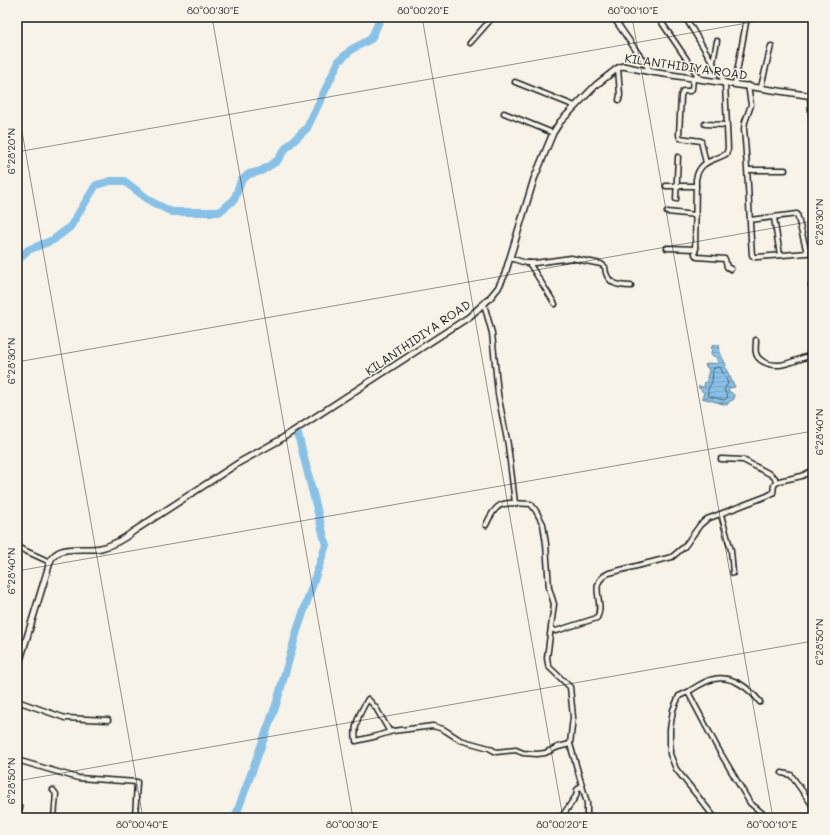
<svg xmlns="http://www.w3.org/2000/svg" width="830" height="835" viewBox="0 0 830 835" font-family="Mali,sans-serif">
  <style>
    .water { fill: url(#water-rules); stroke: #5d7f96 }
    .lines { fill: none; stroke-linecap: round; stroke-linejoin: round }
    .shore { stroke: #475e6d; stroke-width: 1 }
    .river { stroke: #88c1e7; stroke-width: 8 }
    .minor-casing { stroke: #1c1c1c; stroke-width: 7 }
    .tertiary-casing { stroke: #1c1c1c; stroke-width: 8 }
    .minor { stroke: #f7f3e8; stroke-width: 4 }
    .tertiary { stroke: #f7f3e8; stroke-width: 5 }
    .ticks { fill: none; stroke: #1c1c1c; stroke-width: 1; stroke-opacity: 0.45 }
    .labels { text-anchor: middle; stroke-width: 3; stroke-linejoin: round; paint-order: stroke }
    .street-label { font-size: 12px; fill: #1c1c1c; stroke: #f7f3e8 }
    .neatline { fill: none; stroke: #1c1c1c; stroke-width: 1.5 }
    .ticks-label { font-size: 10px; text-anchor: middle; fill: #1c1c1c }
  </style>
  <defs>
    <pattern id="water-rules" width="6" height="5" patternUnits="userSpaceOnUse"><rect width="6" height="5" fill="#88c1e7"/><path d="M0 2.5h6" fill="none" stroke="#75a5c6"/></pattern>
  </defs>
  <rect width="100%" height="100%" fill="#f7f3e8"/>
  <filter id="ink" filterUnits="userSpaceOnUse"><feTurbulence type="fractalNoise" baseFrequency=".025" numOctaves="2"/><feDisplacementMap in="SourceGraphic" scale="8" xChannelSelector="R" yChannelSelector="G"/><feConvolveMatrix kernelMatrix="1 2 1 2 8 2 1 2 1" color-interpolation-filters="sRGB"/></filter>
  <g filter="url(#ink)">
    <polygon class="water" points="719,344 720,353 726,365 725,367 735,387 729,388 728,390 734,395 734,399 729,402 727,405 702,398 704,393 698,387 700,386 702,387 704,387 705,382 708,380 707,378 709,370 705,365 710,363 718,364 716,357 711,355 712,346"/>
    <g class="lines">
      <path class="shore" d="M720 367C723 372 725 377 728 383L724 390 728 397 724 400 709 396C706 389 709 388 712 382 712 381 713 371 713 369Z"/>
      <g class="river">
        <polyline points="17,261 28,250 53,240 70,227 96,185 111,181 124,181 152,202 172,212 219,212 234,200 241,181 249,174 261,171 277,161 286,148 307,128 339,61 352,49 371,39 381,17"/>
        <polyline points="235,818 276,705 297,631 326,545 298,434"/>
      </g>
      <g class="minor-casing">
        <g id="minor">
          <polyline points="613,17 651,72"/>
          <polyline points="658,17 700,79"/>
          <path d="M685 17 725 83 728 149 726 154C712 162 700 160 696 179L695 254 697 257 725 259 727 267 731 269"/>
          <polyline points="470,43 493,17"/>
          <polyline points="713,62 717,41"/>
          <polyline points="618,68 620,95 619,100"/>
          <polyline points="693,79 692,89 690,91 683,91 681,96 679,135 680,138 701,141 706,163"/>
          <polyline points="515,82 575,106"/>
          <polyline points="735,83 747,17"/>
          <path d="M748 85 751 105 745 122 744 129C748 171 749 213 752 255L754 257H758L807 253 797 214 750 220"/>
          <polyline points="761,87 771,46"/>
          <polyline points="810,95 813,140"/>
          <polyline points="504,113 553,133"/>
          <polyline points="705,124 726,125"/>
          <polyline points="748,170 785,170"/>
          <polyline points="666,186 696,186"/>
          <polyline points="676,199 678,157"/>
          <polyline points="667,212 696,215"/>
          <polyline points="774,218 780,255"/>
          <polyline points="667,248 696,249"/>
          <path d="M510 258 526 263H535L571 258 601 264 605 267C606 283 617 286 631 286"/>
          <polyline points="529,263 555,304"/>
          <polyline points="811,285 813,286"/>
          <polyline points="484,304 492,333 498,394 508,445 515,503"/>
          <path d="M756 340C756 345 755 349 756 353 757 358 760 360 764 362 781 371 797 358 813 355"/>
          <polyline points="721,459 743,460 770,474 775,478 776,482"/>
          <polyline points="721,515 731,550 733,573"/>
          <path d="M486 525C498 498 505 503 531 504L536 511 543 524 546 544 549 588 554 604 547 658 548 664 550 668 570 687 573 717 570 744 587 803V818"/>
          <polyline points="17,547 50,562"/>
          <path d="M551 629 556 631 597 618C606 602 586 584 609 573L672 557 685 546 700 525 707 519 767 496 773 493 774 485 779 481 802 476 813 470"/>
          <path d="M688 692C696 687 706 680 714 679 733 675 750 689 760 702"/>
          <polyline points="17,701 65,718 108,720"/>
          <path d="M390 732 376 708 368 699C360 712 353 725 356 741L377 736 393 731 433 726 443 729 460 740 489 748 496 752 516 750 523 753 537 754 545 753 558 747 570 744"/>
          <polyline points="17,760 78,778 137,782 135,818"/>
          <polyline points="782,773 791,775 813,806"/>
          <polyline points="53,790 56,794 54,818"/>
          <polyline points="17,810 20,808"/>
          <polyline points="550,818 551,817 553,818"/>
          <polyline points="561,818 576,796 577,790 582,785"/>
          <polyline points="715,818 676,769 670,754 670,729 673,710 679,696 688,692 717,747 750,803 768,818"/>
        </g>
      </g>
      <g class="tertiary-casing">
        <path id="tertiary" d="M17 670 50 562C51 559 53 556 56 554 65 546 89 551 101 548 114 545 124 539 134 531L240 462 278 441 469 317 489 299 498 288 505 274 534 179 553 133 560 122 596 85 618 68 623 66 651 72 813 96"/>
      </g>
      <use href="#minor" class="minor"/>
      <use href="#tertiary" class="tertiary"/>
    </g>
  </g>
  <path class="ticks" d="M212 17 353 818M422 17 563 818M632 17 773 818M17 103 143 818M17 152 781 17M17 362 813 221M17 571 813 431M17 781 813 641"/>
  <g class="labels">
    <g class="street-label">
      <text transform="translate(686 67) rotate(8)" y="4">KILANTHIDIYA ROAD</text>
      <text transform="translate(418 338) rotate(-34)" y="4">KILANTHIDIYA ROAD</text>
    </g>
  </g>
  <rect width="830" height="835" fill="none" stroke="#f7f3e8" stroke-width="44"/>
  <rect x="22" y="22" width="786" height="791" class="neatline"/>
  <g class="ticks-label">
    <text x="213" y="14">80°00'30"E</text>
    <text x="423" y="14">80°00'20"E</text>
    <text x="633" y="14">80°00'10"E</text>
    <text transform="translate(11 151) rotate(-90)" y="4">6°28'20"N</text>
    <text transform="translate(819 222) rotate(-90)" y="4">6°28'30"N</text>
    <text transform="translate(11 361) rotate(-90)" y="4">6°28'30"N</text>
    <text transform="translate(819 432) rotate(-90)" y="4">6°28'40"N</text>
    <text transform="translate(11 571) rotate(-90)" y="4">6°28'40"N</text>
    <text transform="translate(819 642) rotate(-90)" y="4">6°28'50"N</text>
    <text transform="translate(11 781) rotate(-90)" y="4">6°28'50"N</text>
    <text x="142" y="828">80°00'40"E</text>
    <text x="352" y="828">80°00'30"E</text>
    <text x="562" y="828">80°00'20"E</text>
    <text x="772" y="828">80°00'10"E</text>
  </g>
</svg>
